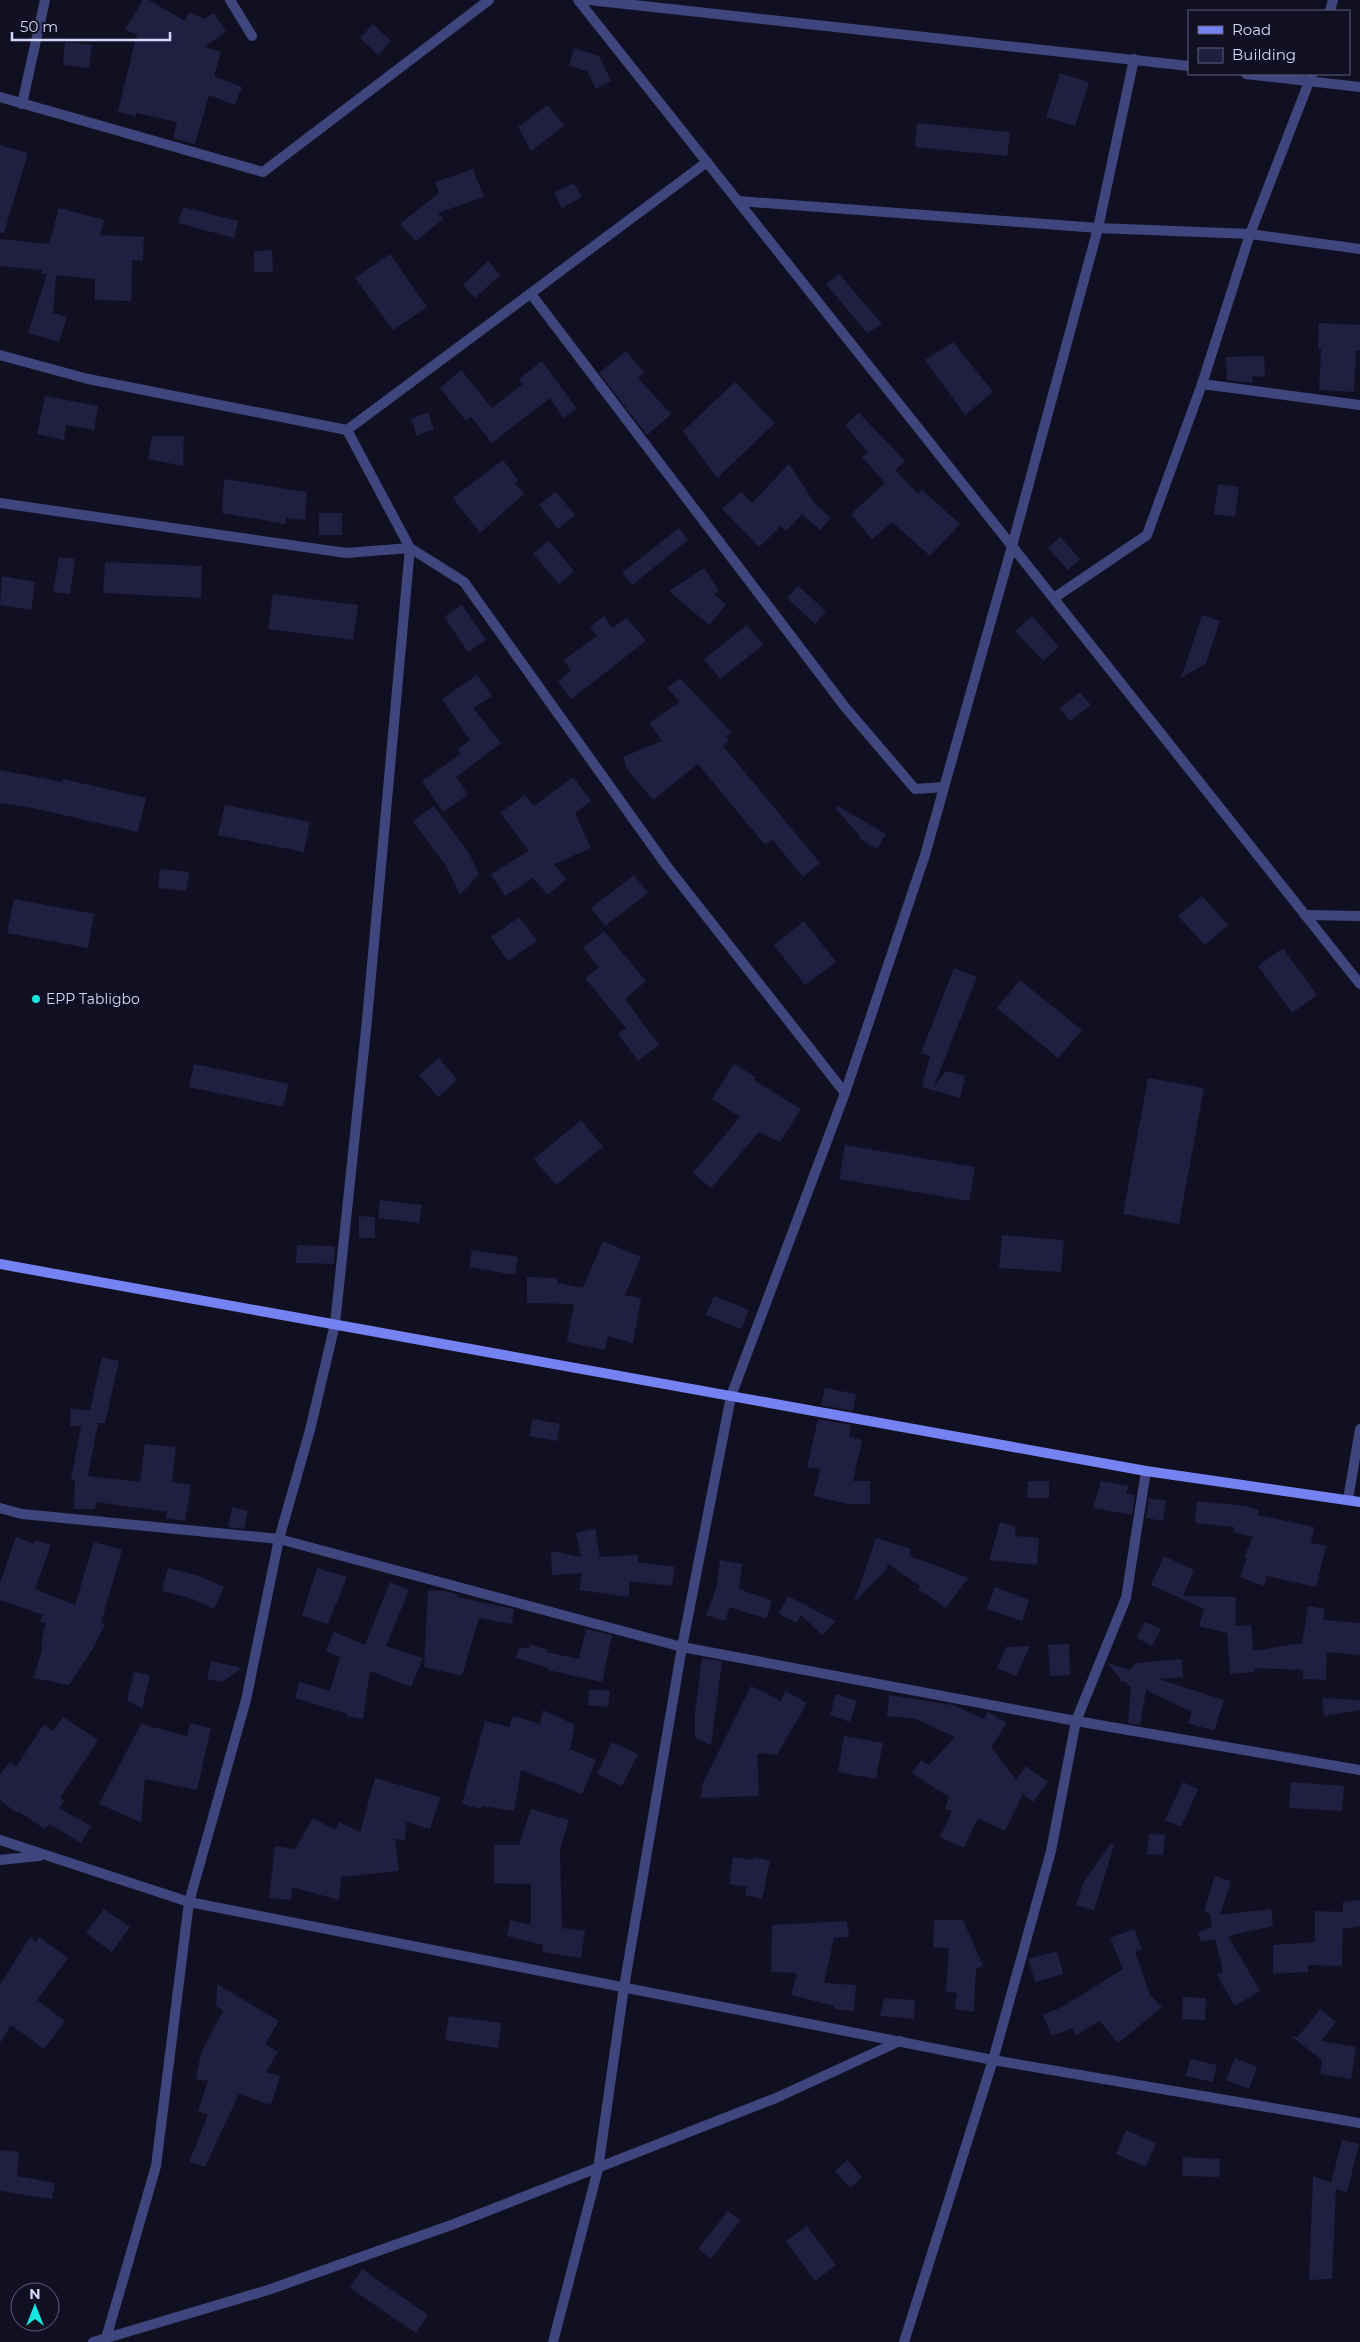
<svg xmlns="http://www.w3.org/2000/svg" width="1360" height="2342" viewBox="0 0 1360 2342" font-family="Montserrat,sans-serif">
  <style>
    .building { fill: #201e41 }
    .lines { fill: none; stroke-linecap: round; stroke-linejoin: round }
    .street { stroke: #3f457d; stroke-width: 10 }
    .secondary { stroke: #7582f2; stroke-width: 10 }
    .poi-dot { fill: #15e7e0; stroke: #111022; stroke-width: 2 }
    .labels { text-anchor: middle; stroke-width: 5; stroke-linejoin: round; paint-order: stroke }
    .poi-label { font-size: 14px; fill: #d5d6fb; stroke: #111022; text-anchor: start }
  </style>
  <rect width="100%" height="100%" fill="#111022"/>
  <g class="building">
    <polygon points="143,0 149,0 185,21 189,12 204,19 214,13 226,32 204,47 221,52 214,76 242,87 235,105 209,95 195,144 173,138 177,122 136,113 136,116 118,112 137,34 125,30"/>
    <polygon points="373,24 391,41 378,55 360,38"/>
    <polygon points="65,42 92,45 89,68 63,65"/>
    <polygon points="574,48 599,56 611,81 596,89 587,71 569,66"/>
    <polygon points="1060,73 1089,82 1075,126 1046,117"/>
    <polygon points="548,105 564,126 531,151 518,127"/>
    <polygon points="917,123 1010,132 1007,156 915,147"/>
    <polygon points="0,145 28,153 4,233 0,232"/>
    <polygon points="473,169 484,197 438,213 443,219 416,241 400,224 439,193 435,182"/>
    <polygon points="574,183 582,197 562,208 554,193"/>
    <polygon points="183,207 238,221 234,238 178,223"/>
    <polygon points="59,208 104,220 100,235 144,237 143,261 132,260 131,301 95,300 95,279 56,275 53,313 67,317 59,342 28,333 47,274 41,274 42,270 0,266 0,239 49,244"/>
    <polygon points="272,250 273,272 254,272 254,251"/>
    <polygon points="390,254 427,307 393,330 355,278"/>
    <polygon points="488,261 500,275 475,298 463,285"/>
    <polygon points="839,274 882,324 867,333 826,284"/>
    <polygon points="1319,323 1360,325 1360,351 1356,351 1354,392 1319,390 1321,349 1318,349"/>
    <polygon points="953,342 993,392 965,415 925,360"/>
    <polygon points="626,351 644,373 638,378 671,414 647,435 599,373"/>
    <polygon points="1264,356 1265,377 1253,376 1252,383 1227,380 1226,357"/>
    <polygon points="542,361 577,409 563,418 550,398 492,443 471,417 466,421 440,388 461,370 492,408 523,384 519,379"/>
    <polygon points="735,382 775,423 717,478 683,431"/>
    <polygon points="45,396 98,406 94,430 66,425 64,440 37,434"/>
    <polygon points="428,412 434,429 417,436 411,419"/>
    <polygon points="859,413 905,461 895,470 918,494 922,490 960,524 930,556 892,522 872,539 851,514 885,483 862,457 868,452 845,425"/>
    <polygon points="152,436 184,436 183,466 148,459"/>
    <polygon points="503,460 518,480 515,483 524,494 480,533 453,498"/>
    <polygon points="789,464 815,504 831,518 820,530 802,514 786,531 781,526 759,547 722,509 741,492 752,503"/>
    <polygon points="224,479 307,492 305,520 286,518 285,524 222,513"/>
    <polygon points="1218,484 1239,487 1235,517 1214,514"/>
    <polygon points="556,492 575,515 558,529 539,505"/>
    <rect x="319" y="513" width="23" height="22"/>
    <polygon points="679,528 688,540 632,585 622,573"/>
    <polygon points="1060,537 1080,559 1068,570 1048,548"/>
    <polygon points="549,541 574,571 559,584 533,554"/>
    <polygon points="59,557 75,559 70,594 53,592"/>
    <polygon points="105,562 202,566 201,598 103,593"/>
    <polygon points="704,568 719,591 714,594 726,605 709,625 669,591"/>
    <polygon points="2,576 35,582 31,610 0,605"/>
    <polygon points="798,586 826,611 815,624 787,598"/>
    <polygon points="273,594 358,605 353,640 268,629"/>
    <polygon points="462,605 486,640 468,652 444,617"/>
    <polygon points="1202,615 1220,621 1206,663 1181,678"/>
    <polygon points="604,616 612,628 627,618 646,641 571,699 558,682 571,670 564,660 597,636 590,627"/>
    <polygon points="1032,616 1059,647 1043,661 1015,631"/>
    <polygon points="747,625 763,645 720,679 704,659"/>
    <polygon points="477,675 492,696 473,708 501,743 456,777 468,795 443,812 422,781 461,754 457,750 470,740 442,699"/>
    <polygon points="680,678 732,733 725,736 729,741 723,746 820,863 803,877 772,839 765,845 698,764 653,800 627,769 623,757 662,741 649,723 680,702 667,688"/>
    <polygon points="1080,692 1091,705 1070,721 1060,708"/>
    <polygon points="0,770 62,782 63,779 146,798 138,832 33,808 0,803"/>
    <polygon points="573,777 591,801 575,813 591,848 554,864 566,879 548,895 533,878 505,896 491,874 529,851 500,813 525,795 534,806"/>
    <polygon points="225,805 310,822 304,852 218,835"/>
    <polygon points="434,806 469,853 479,874 460,895 446,866 413,821"/>
    <polygon points="838,806 886,834 877,849 859,838 860,836 836,809"/>
    <polygon points="160,869 189,872 186,891 158,888"/>
    <polygon points="634,875 648,893 605,926 591,908"/>
    <polygon points="1202,896 1228,925 1205,945 1178,916"/>
    <polygon points="14,899 94,914 88,948 7,933"/>
    <polygon points="519,917 537,941 508,961 491,937"/>
    <polygon points="804,921 836,962 805,985 774,945"/>
    <polygon points="604,931 646,981 625,999 659,1045 638,1061 618,1034 626,1028 585,978 599,967 583,948"/>
    <polygon points="1283,948 1317,995 1292,1013 1258,966"/>
    <polygon points="954,968 977,977 934,1086 946,1071 965,1076 960,1098 922,1087 930,1056 921,1053"/>
    <polygon points="1020,980 1082,1030 1058,1058 997,1008"/>
    <polygon points="439,1058 457,1080 438,1097 419,1075"/>
    <polygon points="194,1064 289,1084 283,1107 189,1087"/>
    <polygon points="734,1064 756,1077 754,1080 801,1109 780,1142 759,1132 711,1188 693,1173 740,1117 712,1099"/>
    <polygon points="1148,1078 1204,1088 1179,1224 1123,1214"/>
    <polygon points="581,1120 603,1147 556,1185 534,1159"/>
    <polygon points="845,1145 975,1167 969,1201 839,1179"/>
    <polygon points="380,1200 422,1205 419,1223 378,1218"/>
    <polygon points="359,1216 375,1217 375,1238 359,1238"/>
    <polygon points="1002,1235 1064,1240 1061,1272 999,1268"/>
    <polygon points="603,1241 641,1257 625,1295 641,1298 633,1343 608,1336 605,1350 567,1342 574,1304 527,1303 527,1277 557,1278 557,1283 583,1288"/>
    <polygon points="297,1245 335,1246 334,1264 296,1263"/>
    <polygon points="472,1250 518,1257 515,1275 469,1267"/>
    <polygon points="714,1296 749,1310 741,1329 706,1315"/>
    <polygon points="102,1357 119,1361 105,1423 98,1423 88,1476 140,1482 145,1444 176,1447 172,1482 191,1485 185,1521 166,1518 167,1512 96,1502 95,1509 74,1509 75,1480 71,1479 81,1426 70,1426 71,1409 90,1410"/>
    <polygon points="825,1388 856,1394 853,1411 821,1405"/>
    <polygon points="533,1419 560,1424 557,1441 529,1436"/>
    <polygon points="818,1419 851,1425 849,1437 862,1440 853,1481 870,1481 870,1504 848,1504 814,1496 820,1469 807,1467"/>
    <polygon points="1028,1481 1049,1481 1049,1498 1027,1498"/>
    <polygon points="1101,1481 1129,1486 1126,1494 1135,1495 1132,1515 1093,1508"/>
    <polygon points="1149,1498 1166,1501 1163,1521 1146,1518"/>
    <polygon points="1197,1501 1245,1506 1259,1510 1258,1515 1314,1527 1311,1543 1326,1546 1316,1587 1267,1576 1264,1586 1240,1577 1247,1558 1244,1557 1253,1537 1233,1532 1234,1527 1195,1523"/>
    <polygon points="232,1507 248,1511 244,1529 228,1527"/>
    <polygon points="1000,1522 1016,1527 1015,1536 1039,1538 1037,1565 989,1560"/>
    <polygon points="595,1529 600,1557 638,1555 638,1562 675,1567 672,1586 629,1581 629,1597 579,1590 582,1573 552,1575 551,1551 581,1557 576,1533"/>
    <polygon points="16,1537 34,1544 36,1540 51,1545 35,1589 75,1605 94,1542 122,1550 101,1623 105,1624 92,1650 69,1685 34,1678 43,1645 41,1644 46,1623 40,1622 43,1615 0,1600 0,1583"/>
    <polygon points="876,1538 911,1549 910,1556 968,1578 946,1608 918,1589 920,1586 888,1564 886,1570 854,1602"/>
    <polygon points="1164,1556 1194,1570 1183,1596 1236,1597 1235,1626 1251,1625 1253,1651 1302,1643 1308,1606 1325,1609 1323,1620 1360,1623 1360,1655 1327,1652 1326,1680 1303,1679 1303,1670 1254,1668 1255,1672 1230,1674 1227,1633 1199,1626 1204,1609 1151,1585"/>
    <polygon points="720,1560 742,1564 739,1589 772,1601 766,1619 730,1607 725,1621 706,1615 716,1589"/>
    <polygon points="168,1568 196,1575 224,1587 214,1609 193,1599 162,1591"/>
    <polygon points="317,1568 347,1577 328,1624 302,1616"/>
    <polygon points="390,1582 409,1590 386,1646 423,1658 411,1687 370,1671 363,1719 347,1716 347,1714 295,1698 299,1682 330,1691 340,1657 326,1651 334,1632 365,1645"/>
    <polygon points="995,1587 1029,1600 1022,1621 987,1609"/>
    <polygon points="428,1590 445,1591 457,1594 457,1597 514,1609 512,1624 479,1618 462,1676 424,1667"/>
    <polygon points="788,1596 836,1621 822,1635 801,1615 797,1623 779,1614"/>
    <polygon points="1145,1622 1161,1629 1152,1646 1137,1638"/>
    <polygon points="586,1629 612,1635 602,1682 548,1670 548,1668 516,1658 519,1647 529,1649 530,1644 547,1650 546,1652 579,1659"/>
    <polygon points="1069,1644 1070,1675 1050,1676 1048,1645"/>
    <polygon points="1030,1646 1016,1676 997,1668 1006,1647"/>
    <polygon points="702,1658 722,1661 711,1745 695,1737 695,1713"/>
    <polygon points="1182,1659 1183,1677 1158,1679 1224,1700 1214,1731 1188,1723 1192,1712 1146,1690 1140,1725 1128,1723 1131,1687 1124,1681 1119,1682 1121,1679 1107,1663 1130,1670 1136,1663"/>
    <polygon points="211,1661 242,1668 222,1682 207,1679"/>
    <polygon points="134,1672 150,1675 142,1709 127,1700"/>
    <polygon points="751,1686 781,1701 786,1691 807,1703 777,1755 757,1753 759,1796 701,1798 702,1785"/>
    <polygon points="589,1689 610,1691 608,1707 588,1705"/>
    <polygon points="836,1694 857,1701 850,1722 830,1715"/>
    <polygon points="889,1695 953,1705 984,1719 988,1712 1007,1723 991,1747 1016,1780 1026,1766 1048,1782 1033,1802 1023,1794 1005,1831 978,1818 964,1848 940,1837 952,1811 945,1809 949,1797 912,1773 921,1760 929,1765 955,1737 916,1719 887,1716"/>
    <polygon points="1322,1698 1360,1700 1360,1710 1324,1716"/>
    <polygon points="543,1710 575,1725 570,1749 596,1760 582,1794 521,1770 514,1811 482,1806 481,1809 462,1804 485,1721 509,1727 513,1716 540,1724"/>
    <polygon points="63,1717 98,1740 60,1798 64,1801 59,1808 91,1826 81,1843 49,1824 45,1829 18,1811 17,1813 0,1800 0,1775 10,1762 16,1767 44,1724 53,1731"/>
    <polygon points="190,1723 211,1728 197,1790 145,1779 141,1822 99,1804 141,1724 187,1736"/>
    <polygon points="844,1736 883,1743 876,1779 838,1772"/>
    <polygon points="612,1742 638,1754 622,1786 597,1774"/>
    <polygon points="375,1778 440,1797 430,1829 406,1822 405,1840 395,1839 399,1871 341,1877 339,1900 292,1887 291,1900 269,1898 275,1846 295,1849 313,1818 335,1830 339,1822 360,1832"/>
    <polygon points="1183,1782 1198,1789 1181,1827 1165,1820"/>
    <polygon points="1291,1782 1344,1786 1342,1811 1289,1808"/>
    <polygon points="531,1809 569,1820 560,1850 562,1928 585,1931 581,1958 542,1952 543,1945 507,1936 510,1920 531,1925 531,1884 494,1883 494,1845 519,1845"/>
    <polygon points="1149,1834 1165,1835 1163,1855 1147,1854"/>
    <polygon points="1111,1843 1114,1845 1094,1910 1076,1905 1083,1883"/>
    <polygon points="733,1857 753,1860 754,1857 770,1861 762,1899 745,1895 747,1887 729,1884"/>
    <polygon points="1215,1876 1231,1881 1220,1915 1271,1909 1273,1926 1228,1936 1260,1991 1235,2006 1217,1975 1223,1972 1215,1939 1201,1942 1198,1932 1212,1927 1210,1914 1204,1911"/>
    <polygon points="1360,1900 1360,1926 1343,1929 1342,1966 1308,1965 1308,1972 1273,1974 1273,1945 1315,1942 1315,1911 1343,1912 1343,1902"/>
    <polygon points="104,1909 130,1927 112,1952 86,1933"/>
    <polygon points="934,1920 963,1920 983,1966 976,1969 974,2012 955,2009 957,1993 946,1992 949,1948 933,1947"/>
    <polygon points="847,1921 849,1937 834,1938 824,1983 856,1985 854,2011 834,2009 834,2006 791,1995 797,1973 771,1972 772,1925"/>
    <polygon points="1134,1929 1142,1949 1135,1952 1150,1995 1162,2007 1118,2043 1100,2021 1076,2035 1072,2028 1052,2036 1043,2015 1062,2007 1123,1969 1110,1938"/>
    <polygon points="30,1937 36,1942 39,1937 68,1958 37,2000 65,2021 44,2049 11,2025 0,2043 0,1985"/>
    <polygon points="1057,1951 1063,1974 1035,1982 1028,1959"/>
    <polygon points="217,1984 279,2021 265,2044 278,2052 266,2072 280,2076 271,2105 239,2094 205,2167 189,2162 208,2115 198,2111 208,2081 196,2079 201,2053 223,2011 216,2006"/>
    <polygon points="1183,1997 1206,1998 1205,2020 1182,2019"/>
    <polygon points="884,1998 915,2000 914,2019 880,2016"/>
    <polygon points="1320,2009 1336,2022 1321,2041 1356,2047 1351,2079 1320,2074 1322,2060 1291,2036 1298,2037"/>
    <polygon points="449,2016 501,2023 498,2048 445,2040"/>
    <polygon points="1235,2058 1257,2067 1249,2089 1226,2080"/>
    <polygon points="1190,2059 1217,2065 1213,2082 1186,2076"/>
    <polygon points="1126,2130 1156,2143 1146,2167 1116,2154"/>
    <polygon points="1342,2140 1359,2144 1347,2192 1336,2189 1332,2279 1309,2280 1313,2176 1331,2183"/>
    <polygon points="0,2150 19,2152 17,2176 55,2183 52,2199 0,2191"/>
    <polygon points="1183,2157 1220,2159 1219,2177 1182,2176"/>
    <polygon points="847,2160 862,2177 850,2188 835,2171"/>
    <polygon points="728,2211 740,2221 711,2259 698,2249"/>
    <polygon points="807,2226 836,2265 815,2281 786,2241"/>
    <polygon points="362,2269 428,2315 416,2333 350,2288"/>
  </g>
  <g class="lines">
    <g class="street">
      <polyline points="230,0 252,36"/>
      <polyline points="578,0 1360,984"/>
      <polyline points="589,0 1189,66"/>
      <polyline points="1330,11 1333,0"/>
      <polyline points="1246,74 1360,87"/>
      <polyline points="0,97 263,172 489,0"/>
      <polyline points="22,104 45,0"/>
      <polyline points="738,201 1098,228 1250,234 1360,249"/>
      <polyline points="531,294 845,707 915,789 944,787"/>
      <polyline points="0,355 88,379 347,430 707,162"/>
      <polyline points="1202,384 1360,405"/>
      <polyline points="347,430 410,548 464,582 666,865 845,1093"/>
      <polyline points="0,503 346,553 410,548 367,1020 335,1324 310,1430 279,1539 246,1700 189,1902 156,2166 105,2342"/>
      <polyline points="1054,598 1147,535 1202,384 1250,234 1312,74"/>
      <polyline points="1305,915 1360,916"/>
      <polyline points="1348,1499 1360,1429"/>
      <polyline points="0,1508 22,1514 279,1539 682,1647 1076,1721 1360,1770"/>
      <polyline points="0,1840 189,1902 993,2060 1360,2123"/>
      <polyline points="0,1860 39,1856"/>
      <polyline points="93,2342 268,2290 454,2224 776,2098 900,2041"/>
      <polyline points="553,2342 598,2169 624,1987 682,1647 731,1396 845,1093 925,855 1012,546 1098,228 1134,59"/>
      <polyline points="904,2342 993,2060 1051,1851 1076,1721 1126,1598 1146,1471"/>
    </g>
    <polyline class="secondary" points="0,1264 1146,1471 1360,1502"/>
  </g>
  <circle class="poi-dot" cx="36" cy="999" r="5"/>
  <g class="labels">
    <g class="poi-label">
      <text x="46" y="1004">EPP Tabligbo</text>
    </g>
  </g>
  <rect x="1188" y="10" width="162" height="65" fill="#111022" stroke="#5f5f79"/>
  <rect x="1198" y="26" width="25" height="8" fill="#7582f2" stroke="#5f5f79"/>
  <text x="1232" y="35" font-size="15" fill="#d5d6fb">Road</text>
  <rect x="1198" y="48" width="25" height="15" fill="#201e41" stroke="#5f5f79"/>
  <text x="1232" y="60" font-size="15" fill="#d5d6fb">Building</text>
  <g transform="translate(35 2307)"><circle r="24" fill="#111022" stroke="#5f5f79"/>
  <path d="M0-4L9 19L0 12L-9 19Z" fill="#15e7e0"/>
  <text y="-8" font-size="14" font-weight="bold" text-anchor="middle" fill="#d5d6fb">N</text>
  </g>
  <path d="M12 32v8h158v-8" fill="none" stroke="#d5d6fb" stroke-width="2.5"/>
  <text x="20" y="32" font-size="15" fill="#d5d6fb" stroke="#111022" stroke-width="4" paint-order="stroke">50 m</text>
</svg>
